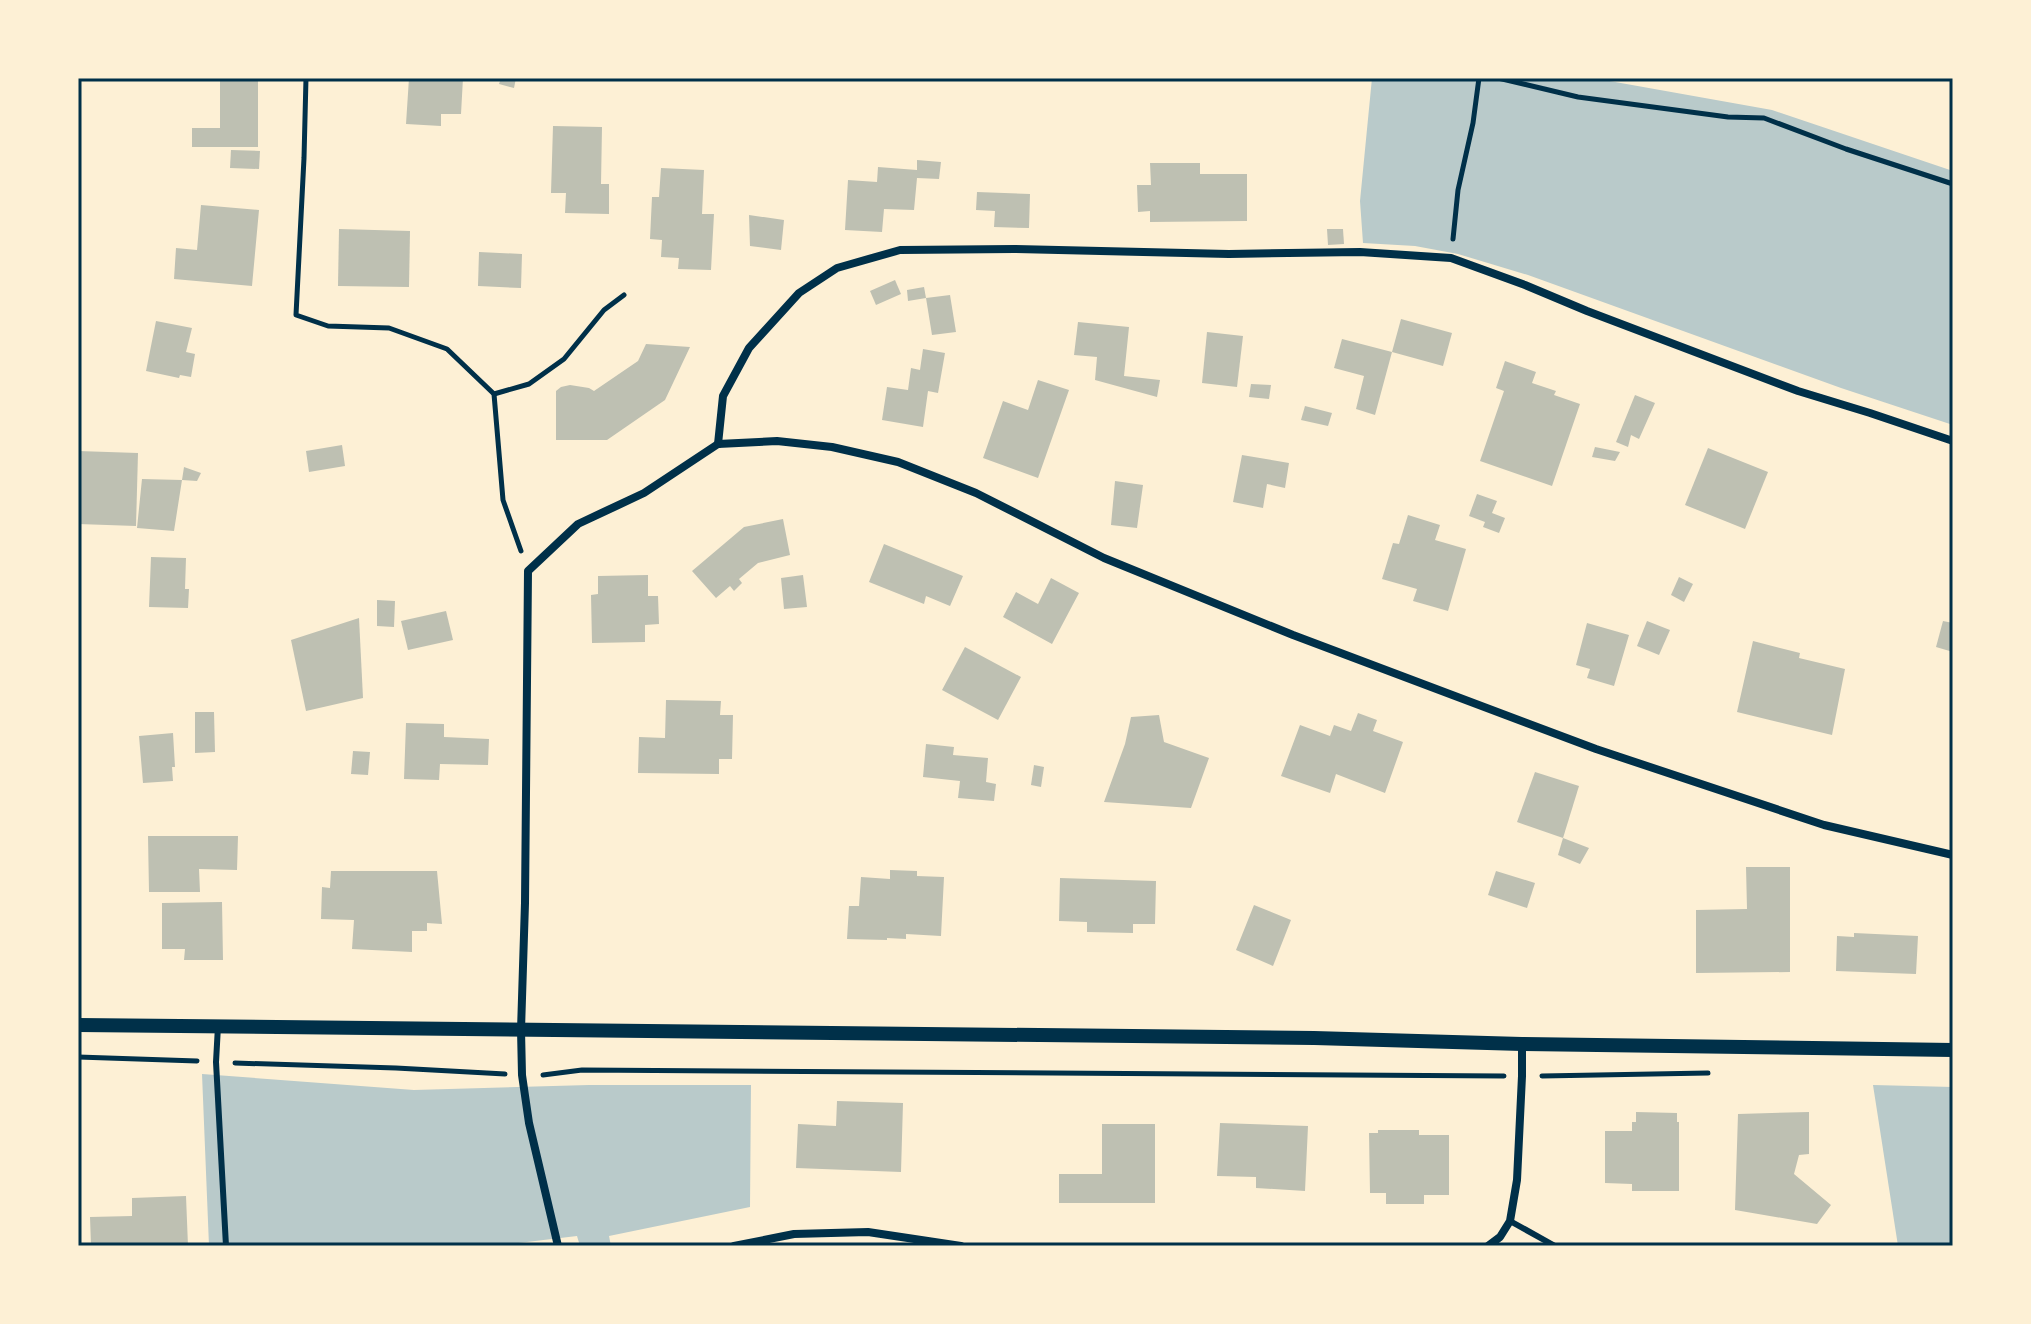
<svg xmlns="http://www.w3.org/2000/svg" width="2031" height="1324" viewBox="0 0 2031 1324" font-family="Lato,sans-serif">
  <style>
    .green { fill: #b9caca }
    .building { fill: #bec0b2 }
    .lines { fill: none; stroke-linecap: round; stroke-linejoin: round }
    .path { stroke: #003049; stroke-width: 5 }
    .service { stroke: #003049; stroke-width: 6 }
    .minor { stroke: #003049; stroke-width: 8 }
    .tertiary { stroke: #003049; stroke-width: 14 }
    .neatline { fill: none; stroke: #003049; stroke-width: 3 }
  </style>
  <rect width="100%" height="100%" fill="#fdf0d5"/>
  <g class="green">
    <polygon points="1372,78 1587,78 1604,80 1772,110 1953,171 1953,425 1841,388 1528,275 1458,254 1415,246 1363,243 1360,201"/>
    <polygon points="202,1074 414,1090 589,1085 751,1085 750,1207 609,1236 611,1246 580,1246 577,1236 493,1246 209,1246"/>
    <polygon points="1873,1085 1953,1087 1953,1246 1898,1246"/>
  </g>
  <g class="building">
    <polygon points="220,78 258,78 258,147 192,147 192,128 220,128"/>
    <polygon points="409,78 463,78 461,114 441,114 441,126 406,124"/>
    <polygon points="501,78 516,78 514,88 499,84"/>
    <polygon points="553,126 602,127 601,184 609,184 609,214 565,213 566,193 551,193"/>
    <polygon points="231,150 260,151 259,169 230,168"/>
    <polygon points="917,160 941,162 939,179 917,178 914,210 884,209 882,232 845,230 848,180 877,182 878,167 917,170"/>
    <polygon points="1150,163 1200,163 1200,174 1247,174 1247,221 1150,222 1150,211 1138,212 1137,185 1151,185"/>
    <polygon points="661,168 704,170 702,214 714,214 711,270 678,269 679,258 661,257 662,240 650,239 652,197 659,197"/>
    <polygon points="977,192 1030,194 1029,228 994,227 995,211 976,210"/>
    <polygon points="201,205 259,210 252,286 174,279 176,248 197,250"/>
    <polygon points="749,215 784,220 781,250 750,246"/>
    <polygon points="339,229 410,231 409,287 338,286"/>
    <polygon points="1327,229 1343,229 1344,244 1328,245"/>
    <polygon points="479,252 522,254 521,288 478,286"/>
    <polygon points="895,280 901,294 876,305 870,291"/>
    <polygon points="924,287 926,298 908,301 907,290"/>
    <polygon points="950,295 956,332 932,335 926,298"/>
    <polygon points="1401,319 1452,333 1443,366 1392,352"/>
    <polygon points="156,321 192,328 186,352 195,354 191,377 180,375 179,378 146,371"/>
    <polygon points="1078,322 1129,327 1124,376 1160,380 1157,397 1095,380 1097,357 1074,355"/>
    <polygon points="1207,332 1243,336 1237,387 1202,383"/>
    <polygon points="1342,339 1392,352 1375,415 1356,409 1364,376 1334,368"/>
    <polygon points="646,344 690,347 665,400 607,440 556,440 556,391 561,387 570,385 589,388 594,391 638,361"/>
    <polygon points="923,349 945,353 938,393 928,391 923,427 882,420 887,387 908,390 911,368 920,370"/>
    <polygon points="1505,361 1536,372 1532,383 1556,391 1554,395 1580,404 1552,486 1480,461 1504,391 1496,388"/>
    <polygon points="1038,380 1069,390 1038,478 983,458 1003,401 1028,410"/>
    <polygon points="1251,384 1271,385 1269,399 1249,397"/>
    <polygon points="1635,395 1655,403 1639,439 1631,435 1628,447 1616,442"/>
    <polygon points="1305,406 1332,413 1328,426 1301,420"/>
    <polygon points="342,445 345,466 309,472 306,451"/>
    <polygon points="1595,447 1620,452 1615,461 1592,457"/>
    <polygon points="1708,448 1768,472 1745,529 1685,505"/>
    <polygon points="78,451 138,453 136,526 78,524"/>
    <polygon points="1242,455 1289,463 1285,488 1267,484 1263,508 1233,502"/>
    <polygon points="184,467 201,473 197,481 182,480 174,531 137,528 142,479 182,480"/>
    <polygon points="1115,481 1143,485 1137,528 1111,525"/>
    <polygon points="1477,494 1497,501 1492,513 1505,518 1499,533 1483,527 1485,522 1469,516"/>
    <polygon points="1408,515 1440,525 1435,540 1466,549 1448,611 1413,601 1417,589 1382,579 1393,543 1399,544"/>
    <polygon points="783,519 790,555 758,563 739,579 742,583 734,591 730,586 716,598 692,571 744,527"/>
    <polygon points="884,544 963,576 950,606 926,596 924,604 869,582"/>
    <polygon points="151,557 186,558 185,589 189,589 188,608 149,607"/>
    <polygon points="648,575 648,596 658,596 659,624 645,625 645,642 592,643 591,595 598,594 598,576"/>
    <polygon points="803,575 807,607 784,609 781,578"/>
    <polygon points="1679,577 1693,584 1684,602 1671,595"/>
    <polygon points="1051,578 1079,593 1052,644 1003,617 1016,592 1038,604"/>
    <polygon points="377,600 395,601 394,627 377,626"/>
    <polygon points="446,611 453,640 408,650 401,621"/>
    <polygon points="359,618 363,698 306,711 291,640"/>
    <polygon points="1647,621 1670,630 1659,655 1637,646"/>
    <polygon points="1943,621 1953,623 1953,652 1936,647"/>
    <polygon points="1587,623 1629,635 1614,686 1587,678 1590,669 1576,665"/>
    <polygon points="1753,641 1800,653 1799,658 1845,669 1832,735 1737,712"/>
    <polygon points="965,647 1021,677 998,720 942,690"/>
    <polygon points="666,700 721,701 720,715 733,715 732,759 719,759 719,774 638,773 639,737 665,738"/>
    <polygon points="195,712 214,712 215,752 195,753"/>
    <polygon points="1358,713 1377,720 1373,731 1403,742 1385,793 1336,774 1330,793 1281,776 1300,725 1330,736 1334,725 1351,731"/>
    <polygon points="1159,715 1164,742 1209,758 1191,808 1104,802 1125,744 1131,717"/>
    <polygon points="406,723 444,724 444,737 489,739 488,765 440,764 439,780 404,779"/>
    <polygon points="173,733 175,767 172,767 173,781 143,783 139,736"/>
    <polygon points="926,744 954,747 953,755 988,758 986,782 996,784 994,801 958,798 960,781 923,777"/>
    <polygon points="353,751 370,752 368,775 351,774"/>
    <polygon points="1034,765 1044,767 1041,787 1031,785"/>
    <polygon points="1535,772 1579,786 1563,838 1517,822"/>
    <polygon points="148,836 238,836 237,870 199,869 200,892 149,892"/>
    <polygon points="1563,838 1589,848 1580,864 1558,855"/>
    <polygon points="1746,867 1790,867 1790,972 1696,973 1696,910 1747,909"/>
    <polygon points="890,870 917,871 917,876 944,877 941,936 906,934 906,939 887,938 887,940 847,939 849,906 859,906 861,877 890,879"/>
    <polygon points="331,871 437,871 442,924 427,923 427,931 412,931 412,952 352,949 354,920 321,919 322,887 330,888"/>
    <polygon points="1496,871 1535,883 1527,908 1488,895"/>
    <polygon points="1060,878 1156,881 1155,924 1133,924 1133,933 1087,932 1087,922 1059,921"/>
    <polygon points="222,902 223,960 184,960 185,949 162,949 162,903"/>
    <polygon points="1254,905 1291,920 1273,966 1236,950"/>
    <polygon points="1854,933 1918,936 1916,974 1836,971 1837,936 1854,937"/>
    <polygon points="837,1101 903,1103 901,1172 796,1168 798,1124 836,1126"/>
    <polygon points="1636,1112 1677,1113 1677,1122 1679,1122 1679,1191 1632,1191 1632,1184 1605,1183 1605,1131 1632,1131 1632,1122 1636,1122"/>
    <polygon points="1809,1112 1809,1154 1799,1155 1794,1174 1831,1205 1817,1224 1735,1210 1738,1114"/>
    <polygon points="1220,1123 1308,1126 1305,1191 1256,1188 1256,1177 1217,1176"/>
    <polygon points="1102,1124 1155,1124 1155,1203 1059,1203 1059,1174 1102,1174"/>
    <polygon points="1378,1130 1419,1130 1419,1135 1449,1135 1449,1195 1424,1195 1424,1204 1386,1204 1386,1193 1370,1193 1369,1133 1378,1133"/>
    <polygon points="186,1196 188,1246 91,1246 90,1217 132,1216 132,1198"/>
  </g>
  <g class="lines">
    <g class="path">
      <polyline points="306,78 304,158 296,315 328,326 389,328 447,349 494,394 503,500 521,551"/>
      <polyline points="1498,78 1578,97 1728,117 1764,118 1846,149 1953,184"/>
      <polyline points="1453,239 1458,190 1473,123 1479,78"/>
      <polyline points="494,394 529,384 564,359 604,310 624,295"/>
      <polyline points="78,1057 197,1061"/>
      <polyline points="235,1063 396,1068 505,1074"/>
      <polyline points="543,1075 582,1070 1504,1076"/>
      <polyline points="1542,1076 1708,1073"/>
    </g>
    <g class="service">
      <polyline points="218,1026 216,1062 226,1246"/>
      <polyline points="1510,1221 1555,1246"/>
    </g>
    <g class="minor">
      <polyline points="718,444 723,396 749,348 799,293 837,268 900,250 1014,249 1229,254 1360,252 1451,258 1525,285 1587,311 1798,391 1870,413 1953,441"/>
      <polyline points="558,1246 529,1123 522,1075 521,1030 525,903 528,571 578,524 644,493 718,444 777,441 832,447 898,462 976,493 1104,558 1293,635 1596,749 1824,825 1953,855"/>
      <polyline points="734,1246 794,1234 868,1232 961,1246"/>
      <polyline points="1488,1246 1500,1237 1510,1221 1517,1180 1522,1076 1522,1044"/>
    </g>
    <polyline class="tertiary" points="78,1025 1314,1038 1522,1044 1953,1050"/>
  </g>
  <rect width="2031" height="1324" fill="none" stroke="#fdf0d5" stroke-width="160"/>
  <rect x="80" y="80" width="1871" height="1164" class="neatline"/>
</svg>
